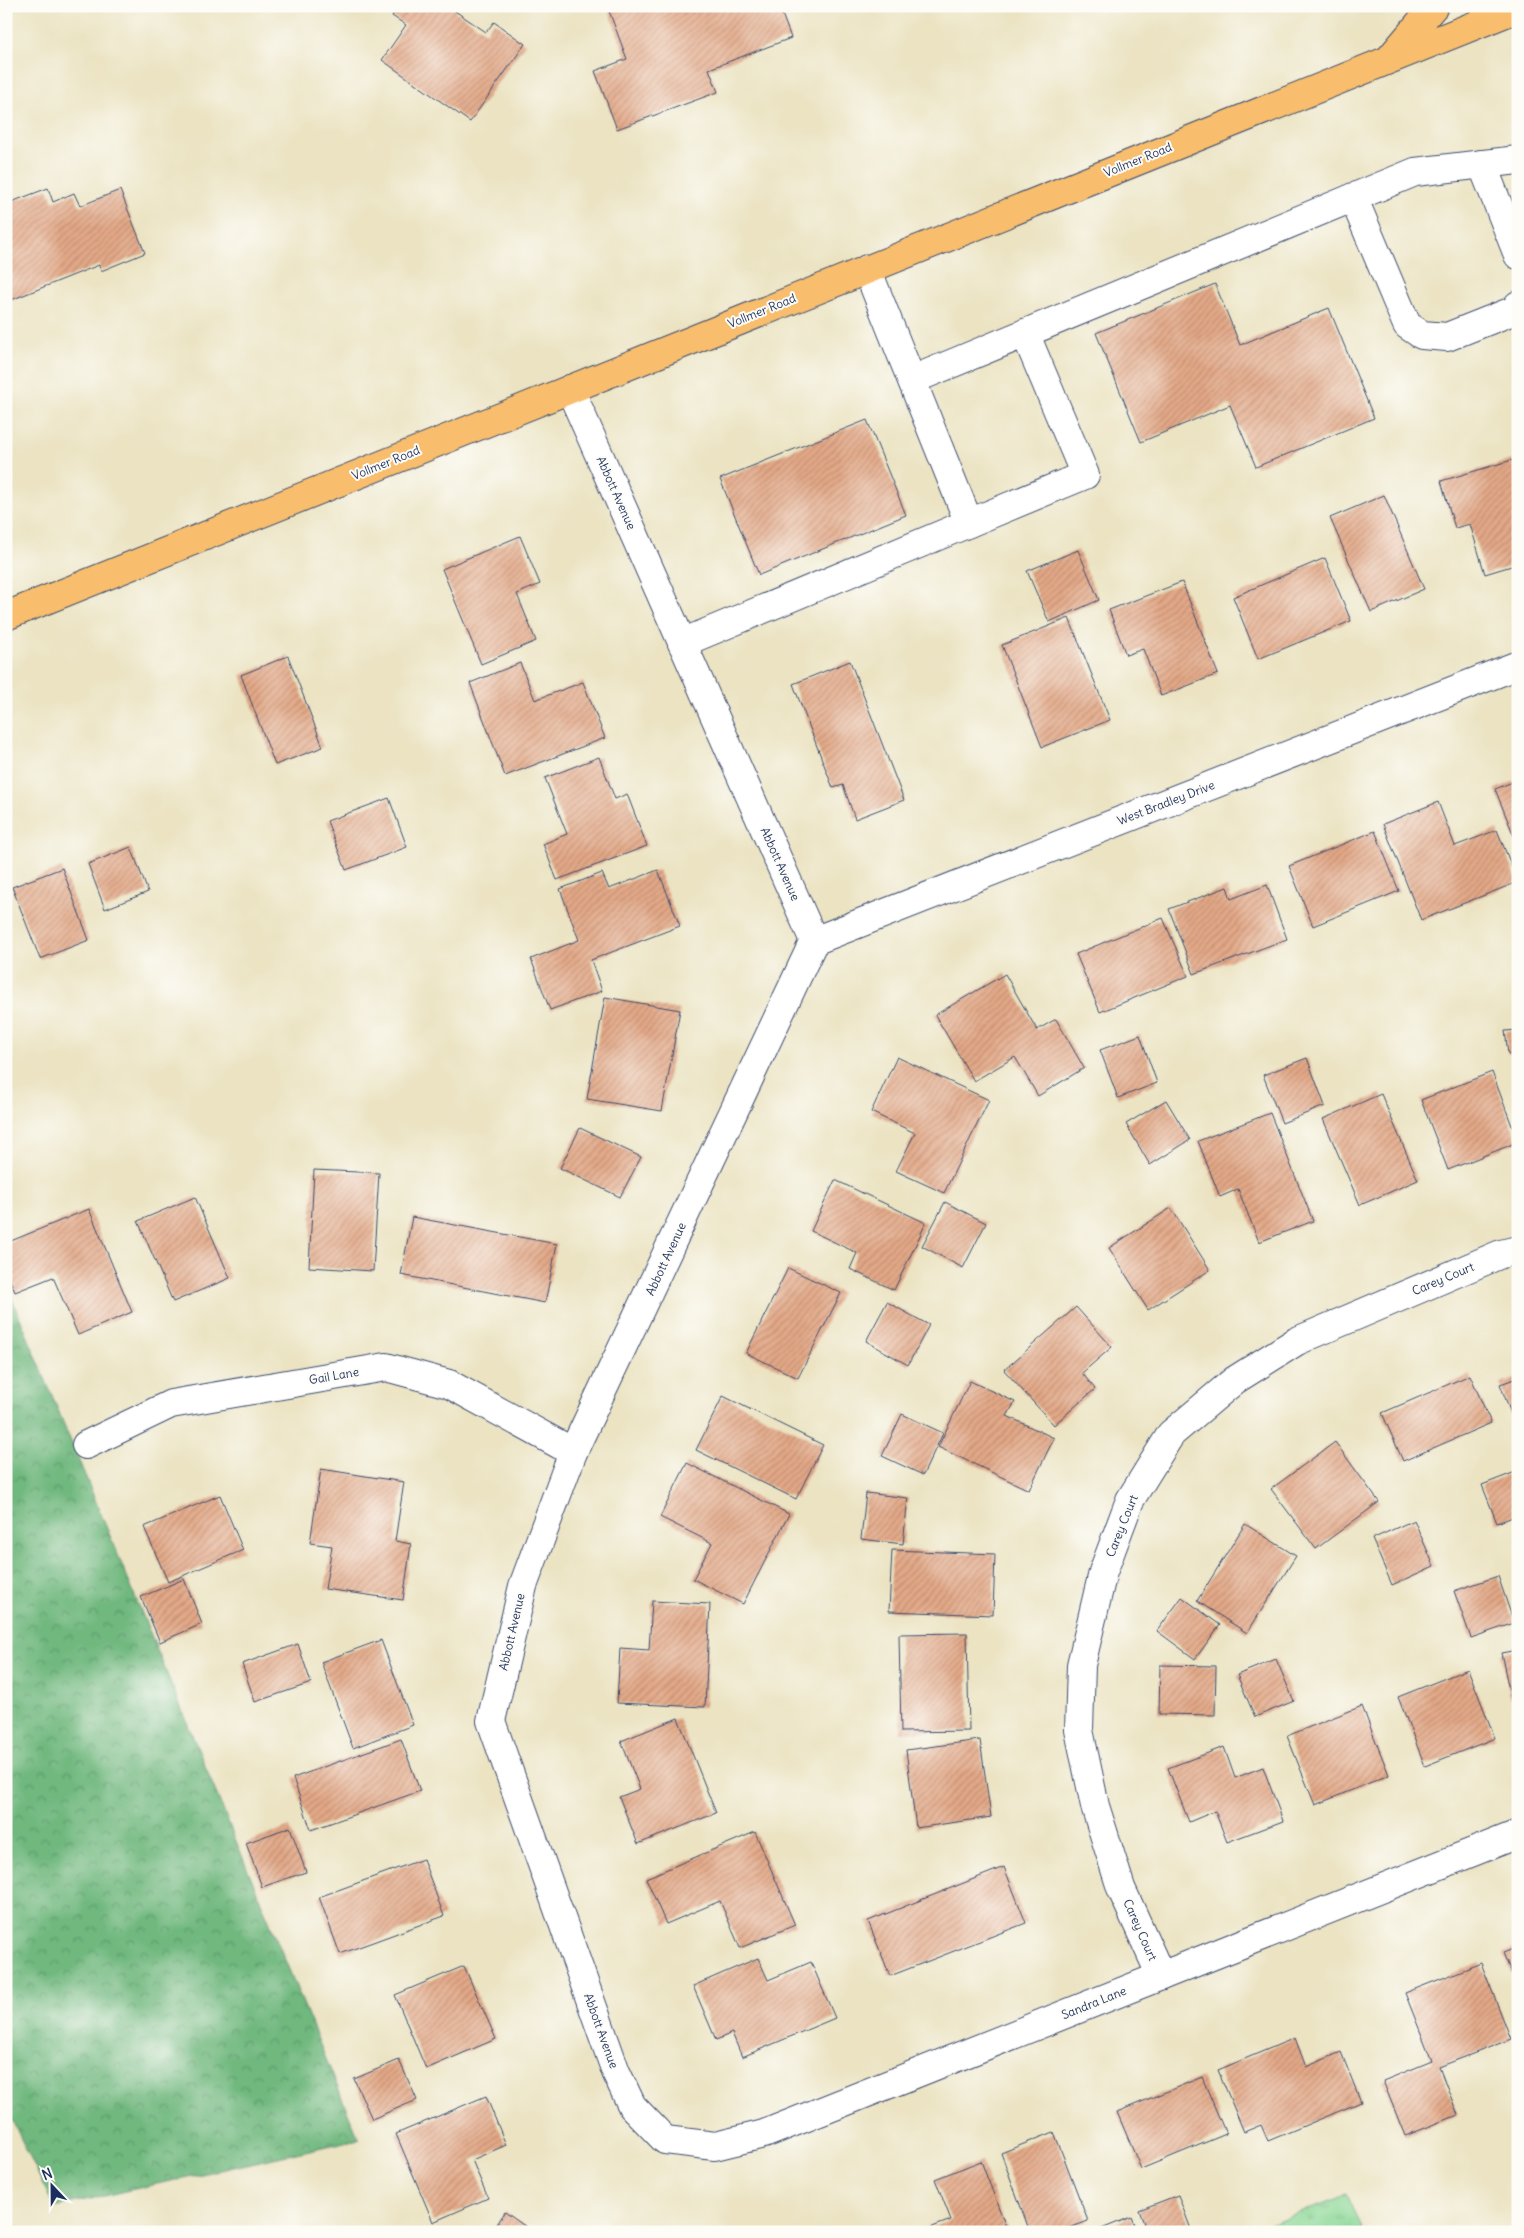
<svg xmlns="http://www.w3.org/2000/svg" width="1524" height="2238" viewBox="0 0 1524 2238" font-family="Delius,sans-serif">
  <style>
    .forest { fill: url(#forest-crowns); stroke: #45746e }
    .park { fill: url(#park-tufts); stroke: #52837a }
    .building { fill: url(#building-hatch) }
    .lines { fill: none; stroke-linecap: round; stroke-linejoin: round }
    .minor-casing { stroke: #3a4a6d; stroke-width: 30 }
    .major-casing { stroke: #3a4a6d; stroke-width: 30 }
    .minor { stroke: #fff; stroke-width: 28 }
    .major { stroke: #f9be6d; stroke-width: 28 }
    .labels { text-anchor: middle; stroke-width: 4; stroke-linejoin: round; paint-order: stroke }
    .street-label { font-size: 12px; fill: #1b2f5e; stroke: #fdfcf7 }
  </style>
  <defs>
    <pattern id="forest-crowns" width="20" height="18" patternUnits="userSpaceOnUse" patternTransform="scale(1.25)"><rect width="20" height="18" fill="#6fb87e"/><path d="M2 6a3 3 0 1 1 6 0M12 15a3 3 0 1 1 6 0" fill="none" stroke="#5a966a"/></pattern>
    <pattern id="park-tufts" width="24" height="20" patternUnits="userSpaceOnUse" patternTransform="scale(1.25)"><rect width="24" height="20" fill="#8ad795"/><path d="M3 7l-1-3M5 7V3M7 7l1-3M15 17l-1-3M17 17v-4M19 17l1-3" fill="none" stroke="#76b983"/></pattern>
    <pattern id="building-hatch" width="6" height="6" patternUnits="userSpaceOnUse" patternTransform="scale(1.25)"><rect width="6" height="6" fill="#e4a987"/><path d="M-1 1l2-2M0 6l6-6M5 7l2-2" fill="none" stroke="#b88a72"/></pattern>
  </defs>
  <rect width="100%" height="100%" fill="#fdfcf7"/>
  <filter id="ink" filterUnits="userSpaceOnUse"><feTurbulence type="fractalNoise" baseFrequency=".02" numOctaves="2"/><feDisplacementMap in="SourceGraphic" scale="10" xChannelSelector="R" yChannelSelector="G"/><feConvolveMatrix kernelMatrix="1 2 1 2 8 2 1 2 1" color-interpolation-filters="sRGB"/></filter>
  <filter id="wash" filterUnits="userSpaceOnUse"><feTurbulence type="fractalNoise" baseFrequency=".0096" numOctaves="4" result="noise"/><feDisplacementMap in="SourceGraphic" scale="20" xChannelSelector="R" yChannelSelector="G"/><feGaussianBlur stdDeviation="1.12" result="paint"/><feColorMatrix in="noise" values="0 0 0 0 0 0 0 0 0 0 0 0 0 0 0 0 0 1.4 0 .05"/><feComposite in="paint" operator="in"/></filter>
  <g filter="url(#wash)">
    <rect width="100%" height="100%" fill="#ebe3c2"/>
    <polygon class="forest" points="6,1284 359,2139 54,2207 6,2108"/>
    <polygon class="park" points="1347,2194 1362,2232 1252,2232"/>
    <g id="blocks">
      <g class="building">
        <polygon points="399,6 459,6 455,11 486,32 494,22 525,44 470,122 382,60 406,25 392,16"/>
        <polygon points="620,6 779,6 791,38 709,69 718,92 617,129 595,71 627,59 609,11"/>
        <polygon points="48,188 53,202 74,193 80,206 120,190 145,253 101,271 99,265 6,302 6,204"/>
        <polygon points="1215,284 1240,345 1329,308 1374,418 1256,467 1230,405 1141,442 1096,333"/>
        <polygon points="867,420 906,515 759,575 720,479"/>
        <polygon points="1512,460 1518,479 1518,564 1485,574 1470,524 1455,528 1441,481"/>
        <polygon points="1384,495 1424,589 1371,612 1330,518"/>
        <polygon points="520,536 540,584 517,594 536,641 481,664 442,569"/>
        <polygon points="1078,550 1099,600 1049,622 1027,571"/>
        <polygon points="1325,558 1351,621 1258,659 1233,597"/>
        <polygon points="1182,582 1218,674 1161,696 1143,649 1126,655 1109,610"/>
        <polygon points="1069,618 1110,720 1042,747 1002,645"/>
        <polygon points="288,656 323,747 275,765 241,675"/>
        <polygon points="850,661 904,800 855,819 843,785 833,788 793,684"/>
        <polygon points="520,663 535,700 583,682 605,738 505,776 470,683"/>
        <polygon points="599,757 615,799 627,794 647,846 557,880 543,844 567,834 545,778"/>
        <polygon points="1518,780 1518,846 1495,789"/>
        <polygon points="389,798 407,847 346,870 327,821"/>
        <polygon points="1438,802 1455,846 1497,830 1518,882 1421,920 1383,824"/>
        <polygon points="1375,831 1399,891 1313,926 1289,866"/>
        <polygon points="131,847 148,892 105,909 88,864"/>
        <polygon points="62,868 89,940 40,959 12,887"/>
        <polygon points="658,870 680,926 591,960 602,991 550,1010 531,959 579,940 560,889 602,873 609,889"/>
        <polygon points="1267,885 1287,939 1194,974 1169,909 1227,887 1231,899"/>
        <polygon points="1163,918 1188,976 1100,1012 1076,954"/>
        <polygon points="1005,974 1037,1030 1056,1019 1084,1068 1038,1096 1015,1057 974,1081 935,1015"/>
        <polygon points="605,997 680,1010 662,1111 587,1099"/>
        <polygon points="1518,1030 1518,1053 1508,1054 1505,1031"/>
        <polygon points="1140,1035 1157,1083 1118,1098 1100,1050"/>
        <polygon points="897,1057 989,1100 944,1193 896,1171 915,1133 871,1112"/>
        <polygon points="1307,1058 1325,1106 1282,1123 1263,1075"/>
        <polygon points="1492,1072 1518,1142 1448,1170 1421,1100"/>
        <polygon points="1381,1094 1418,1180 1360,1205 1323,1119"/>
        <polygon points="1166,1100 1190,1140 1150,1165 1126,1124"/>
        <polygon points="1270,1113 1313,1221 1259,1242 1238,1189 1220,1197 1198,1141"/>
        <polygon points="580,1128 641,1157 620,1197 560,1168"/>
        <polygon points="314,1170 379,1173 373,1271 309,1267"/>
        <polygon points="835,1180 926,1223 894,1290 850,1269 857,1253 811,1231"/>
        <polygon points="195,1197 230,1278 173,1302 138,1221"/>
        <polygon points="945,1202 986,1223 963,1268 922,1246"/>
        <polygon points="1171,1208 1210,1270 1148,1310 1109,1248"/>
        <polygon points="89,1209 132,1312 78,1335 53,1277 15,1292 6,1271 6,1243"/>
        <polygon points="412,1217 557,1244 545,1303 401,1275"/>
        <polygon points="788,1268 841,1293 798,1378 746,1353"/>
        <polygon points="887,1302 929,1325 908,1365 866,1341"/>
        <polygon points="1076,1307 1112,1347 1082,1373 1095,1389 1054,1425 1004,1370"/>
        <polygon points="1470,1375 1491,1423 1403,1461 1382,1413"/>
        <polygon points="1518,1378 1518,1432 1500,1384"/>
        <polygon points="970,1381 1015,1402 1007,1416 1054,1438 1029,1490 938,1447"/>
        <polygon points="723,1396 823,1445 796,1499 696,1450"/>
        <polygon points="902,1414 943,1433 923,1475 882,1456"/>
        <polygon points="1335,1442 1379,1502 1316,1549 1271,1489"/>
        <polygon points="687,1463 789,1514 743,1604 693,1579 712,1543 660,1517"/>
        <polygon points="321,1469 404,1482 395,1541 411,1544 403,1600 325,1589 332,1546 310,1543"/>
        <polygon points="1518,1471 1518,1515 1497,1523 1482,1485"/>
        <polygon points="866,1493 908,1498 903,1544 861,1539"/>
        <polygon points="220,1495 243,1550 168,1582 144,1527"/>
        <polygon points="1414,1520 1434,1566 1392,1585 1372,1539"/>
        <polygon points="1245,1524 1296,1556 1247,1633 1197,1601"/>
        <polygon points="892,1550 995,1554 993,1615 889,1611"/>
        <polygon points="1498,1576 1514,1623 1471,1638 1454,1591"/>
        <polygon points="184,1579 202,1624 160,1642 141,1597"/>
        <polygon points="1182,1597 1220,1625 1195,1659 1157,1631"/>
        <polygon points="652,1601 710,1604 705,1707 617,1703 620,1648 649,1650"/>
        <polygon points="967,1633 969,1731 901,1732 899,1634"/>
        <polygon points="381,1640 413,1725 353,1748 321,1662"/>
        <polygon points="298,1644 311,1683 255,1702 242,1664"/>
        <polygon points="1518,1650 1518,1727 1517,1727 1501,1653"/>
        <polygon points="1276,1659 1294,1701 1255,1717 1237,1675"/>
        <polygon points="1160,1665 1216,1666 1215,1715 1159,1714"/>
        <polygon points="1468,1669 1495,1738 1425,1766 1398,1697"/>
        <polygon points="1362,1706 1389,1775 1315,1805 1287,1736"/>
        <polygon points="678,1718 716,1813 638,1844 619,1797 640,1789 621,1741"/>
        <polygon points="401,1739 420,1791 311,1830 293,1778"/>
        <polygon points="980,1740 991,1817 916,1828 906,1750"/>
        <polygon points="1224,1747 1235,1778 1263,1767 1283,1821 1227,1842 1215,1811 1189,1822 1168,1768"/>
        <polygon points="290,1827 306,1872 262,1887 246,1843"/>
        <polygon points="755,1832 795,1925 740,1948 720,1901 666,1924 646,1878"/>
        <polygon points="423,1859 444,1916 340,1954 319,1897"/>
        <polygon points="1004,1867 1026,1923 890,1976 868,1921"/>
        <polygon points="1518,1947 1518,1988 1503,1953"/>
        <polygon points="758,1958 768,1980 811,1962 835,2018 742,2057 732,2033 716,2040 693,1986"/>
        <polygon points="1481,1963 1511,2039 1439,2067 1458,2115 1405,2136 1383,2081 1432,2061 1405,1993"/>
        <polygon points="464,1966 496,2039 426,2069 395,1995"/>
        <polygon points="1295,2038 1306,2067 1341,2052 1361,2102 1268,2141 1261,2125 1244,2132 1218,2070"/>
        <polygon points="399,2060 417,2100 372,2119 354,2079"/>
        <polygon points="1202,2077 1226,2134 1141,2169 1117,2112"/>
        <polygon points="486,2096 506,2145 472,2160 488,2198 433,2222 396,2134"/>
        <polygon points="1054,2132 1088,2221 1059,2232 1030,2232 1001,2153"/>
        <polygon points="981,2161 1008,2232 919,2232 951,2220 935,2179"/>
        <polygon points="1178,2195 1192,2232 1147,2232 1139,2210"/>
        <polygon points="505,2212 533,2232 492,2232"/>
        <polygon points="1131,2217 1137,2232 1094,2232"/>
      </g>
    </g>
  </g>
  <g filter="url(#ink)">
    <use href="#blocks" fill-opacity="0" stroke="#3a4a6d" stroke-width="1"/>
    <g class="lines">
      <g class="minor-casing">
        <g id="minor">
          <polyline points="1482,164 1518,255"/>
          <polyline points="1353,197 1407,325 1422,335 1447,337 1515,310 1518,305"/>
          <polyline points="912,380 1415,172 1518,160"/>
          <polyline points="570,389 814,941 573,1452 523,1586 491,1721 616,2072 632,2106 665,2140 715,2146 764,2134 1518,1834"/>
          <polyline points="969,523 1085,475 1025,333"/>
          <polyline points="682,643 969,523 867,269"/>
          <polyline points="814,941 1518,665"/>
          <polyline points="86,1445 171,1404 386,1367 449,1384 573,1452"/>
          <polyline points="1161,1976 1121,1888 1095,1806 1079,1730 1081,1665 1103,1572 1130,1500 1171,1434 1235,1380 1297,1341 1501,1254 1518,1250"/>
        </g>
      </g>
      <g class="major-casing">
        <g id="major">
          <polyline points="1391,57 1434,6"/>
          <polyline points="6,616 1518,8"/>
        </g>
      </g>
      <use href="#minor" class="minor"/>
      <use href="#major" class="major"/>
    </g>
  </g>
  <g class="labels">
    <g class="street-label">
      <text transform="translate(1138 160) rotate(-22)" y="4">Vollmer Road</text>
      <text transform="translate(762 311) rotate(-22)" y="4">Vollmer Road</text>
      <text transform="translate(386 463) rotate(-22)" y="4">Vollmer Road</text>
      <text transform="translate(616 493) rotate(66)" y="4">Abbott Avenue</text>
      <text transform="translate(1166 803) rotate(-21)" y="4">West Bradley Drive</text>
      <text transform="translate(780 864) rotate(66)" y="4">Abbott Avenue</text>
      <text transform="translate(666 1259) rotate(-65)" y="4">Abbott Avenue</text>
      <text transform="translate(1443 1279) rotate(-23)" y="4">Carey Court</text>
      <text transform="translate(334 1376) rotate(-10)" y="4">Gail Lane</text>
      <text transform="translate(1122 1526) rotate(-68)" y="4">Carey Court</text>
      <text transform="translate(512 1632) rotate(-77)" y="4">Abbott Avenue</text>
      <text transform="translate(1140 1930) rotate(66)" y="4">Carey Court</text>
      <text transform="translate(1094 2003) rotate(-22)" y="4">Sandra Lane</text>
      <text transform="translate(601 2031) rotate(70)" y="4">Abbott Avenue</text>
    </g>
  </g>
  <rect width="1524" height="2238" fill="none" stroke="#fdfcf7" stroke-width="25"/>
  <g transform="translate(52 2186) rotate(338)" stroke="#fdfcf7" stroke-width="4" paint-order="stroke">
  <path d="M0-4L9 19L0 12L-9 19Z" fill="#1b2f5e"/>
  <text y="-8" font-size="14" font-weight="bold" text-anchor="middle" fill="#1b2f5e">N</text>
  </g>
</svg>
